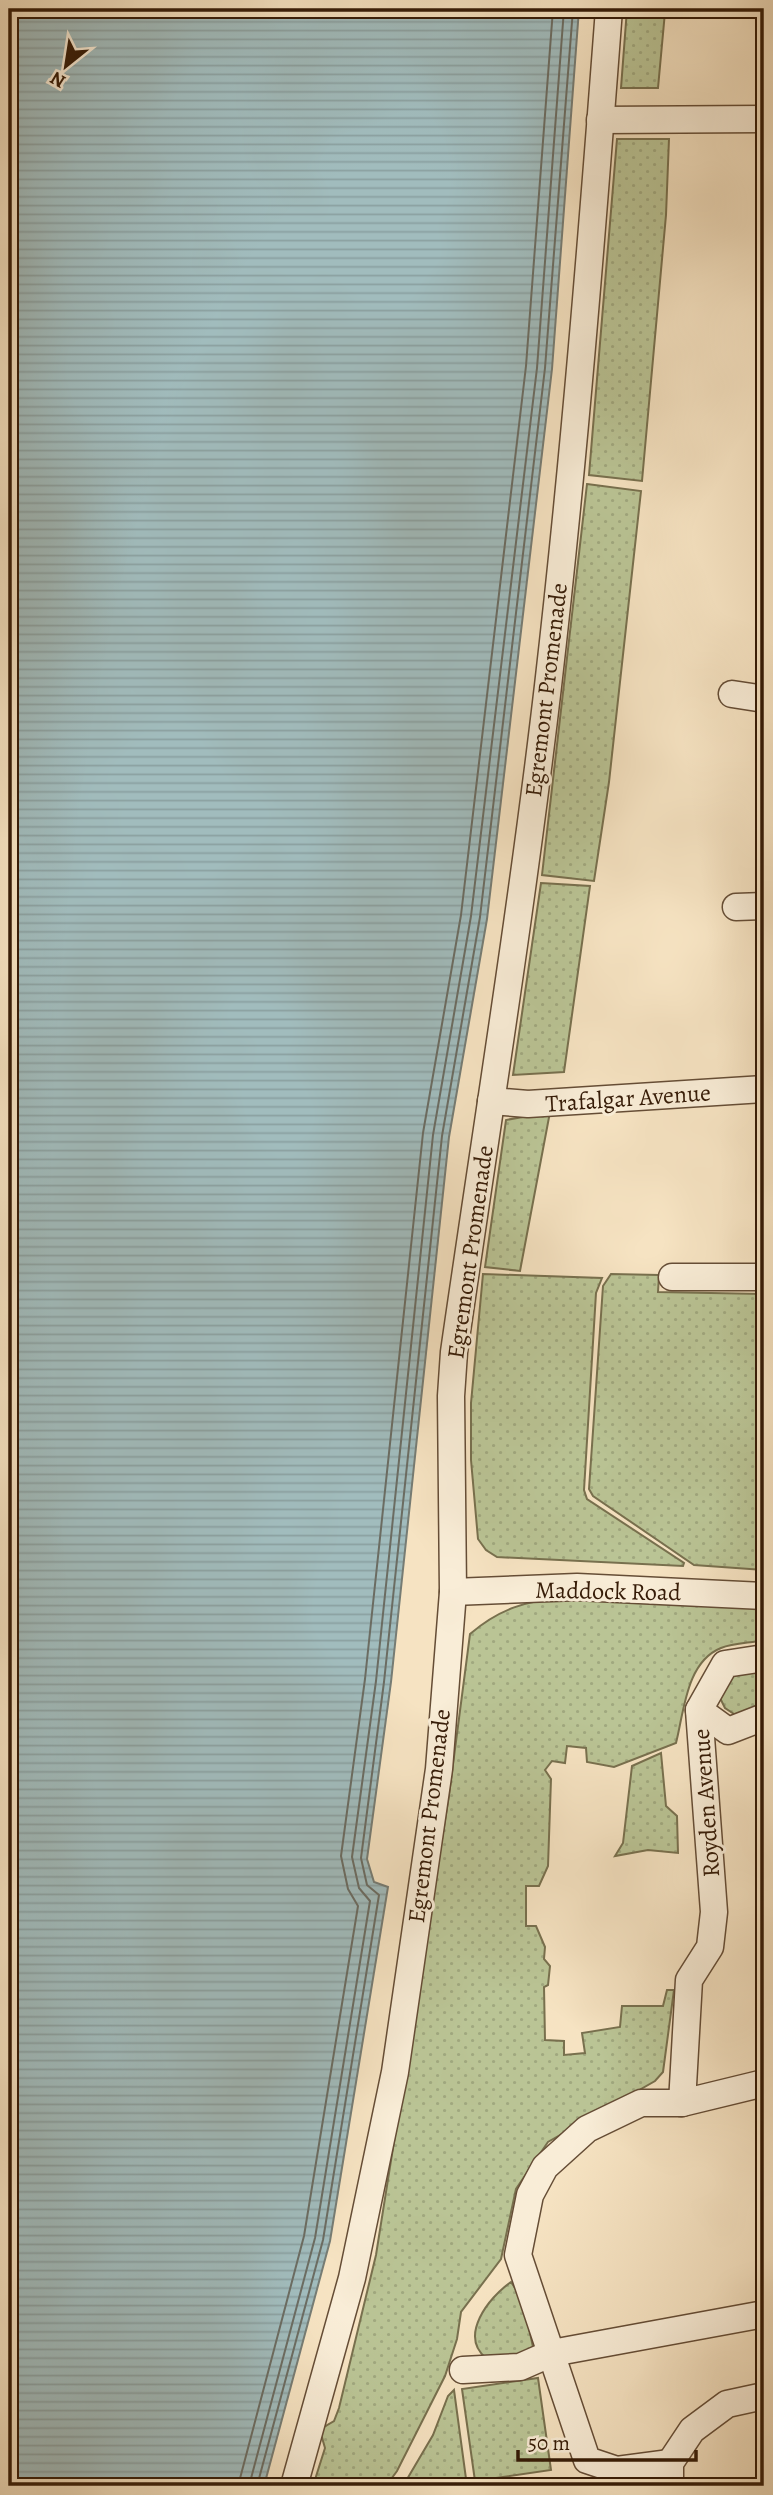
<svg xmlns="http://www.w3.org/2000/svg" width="773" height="2495" viewBox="0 0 773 2495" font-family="Alegreya,serif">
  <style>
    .grass { fill: url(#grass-dots); stroke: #78704e; stroke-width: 2 }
    .water { fill: url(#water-rules); stroke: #767c74; stroke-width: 2 }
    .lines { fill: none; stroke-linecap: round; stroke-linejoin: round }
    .shore { stroke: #6b6c62; stroke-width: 2 }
    .minor-casing { stroke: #654d36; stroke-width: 29 }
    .minor { stroke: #f9edd7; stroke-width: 26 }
    .labels { text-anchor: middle; stroke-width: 6; stroke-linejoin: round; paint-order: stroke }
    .street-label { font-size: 24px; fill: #351b07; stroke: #f9edd7 }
  </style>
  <defs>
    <pattern id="grass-dots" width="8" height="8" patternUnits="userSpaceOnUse" patternTransform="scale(1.75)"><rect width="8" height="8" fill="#bac495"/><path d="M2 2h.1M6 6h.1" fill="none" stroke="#a0a87f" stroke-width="1.8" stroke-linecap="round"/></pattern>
    <pattern id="water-rules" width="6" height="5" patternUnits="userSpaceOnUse" patternTransform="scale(1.75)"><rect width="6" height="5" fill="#a1bcbd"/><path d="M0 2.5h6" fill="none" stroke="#8ba1a1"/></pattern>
  </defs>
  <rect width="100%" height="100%" fill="#f6e3c2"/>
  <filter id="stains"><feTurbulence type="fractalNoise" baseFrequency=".00286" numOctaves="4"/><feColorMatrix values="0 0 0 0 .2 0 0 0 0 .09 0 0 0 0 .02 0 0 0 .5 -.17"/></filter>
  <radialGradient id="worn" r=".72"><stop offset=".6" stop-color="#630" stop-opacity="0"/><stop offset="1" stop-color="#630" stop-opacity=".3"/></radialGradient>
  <g class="grass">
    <polygon points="627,9 675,9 675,12 665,12 658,88 621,88"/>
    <polygon points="617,139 669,139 666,215 642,481 589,475"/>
    <polygon points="587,484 641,491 609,782 594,881 542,875"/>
    <polygon points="541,883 590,886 564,1072 513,1075"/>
    <polygon points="550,1112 520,1271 485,1267 506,1120"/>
    <polygon points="483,1274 602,1278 596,1293 584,1490 587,1499 684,1563 683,1566 497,1557 486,1550 478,1539 471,1460 471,1403"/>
    <polygon points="611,1274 659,1275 658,1292 764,1294 764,1570 694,1565 593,1496 589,1489 603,1286"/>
    <path d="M565 1598 764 1608V1640C751 1643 734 1643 721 1648 686 1662 684 1712 676 1743L614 1767 587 1762 586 1748 567 1746 565 1763 552 1761 545 1770 551 1779 548 1866 539 1886H526V1926H536L545 1947 544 1959 550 1966 548 1985 544 1987 545 2040 564 2041V2055L585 2053 582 2033 620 2027 622 2006H663L667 1990H674L663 2072 655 2081 548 2142 516 2189 501 2259 461 2312 457 2339 445 2376 397 2471 386 2486H313L325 2448 321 2434 324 2427 334 2421 339 2408 376 2255 449 1795 470 1634C499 1609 527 1600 565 1598Z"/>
    <polygon points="764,1667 764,1700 754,1711 737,1716 725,1708 720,1698 726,1677"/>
    <polygon points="661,1753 666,1806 677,1816 678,1853 648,1850 615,1856 623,1843 632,1766"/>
    <path d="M511 2282 523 2300 533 2347 526 2357 486 2358C459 2336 488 2298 511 2282Z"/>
    <polygon points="538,2378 551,2470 475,2481 462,2389"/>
    <polygon points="454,2390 467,2486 403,2486 433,2435 448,2396"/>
  </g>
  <polygon class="water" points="9,9 579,9 552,369 487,919 449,1137 391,1682 367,1859 374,1882 388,1887 330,2241 264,2486 9,2486"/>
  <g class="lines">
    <g class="shore">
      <polyline points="238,2486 304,2236 358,1906 348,1889 341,1856 365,1679 423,1133 461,915 526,366 553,9"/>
      <polyline points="249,2486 315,2238 370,1901 359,1888 352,1857 376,1681 433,1135 471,916 537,368 564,9"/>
      <polyline points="257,2486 323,2240 379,1895 367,1885 361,1858 384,1682 442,1136 480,917 545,368 573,9"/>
    </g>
    <g class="minor-casing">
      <g id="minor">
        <polyline points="600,120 764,119"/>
        <polyline points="732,694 764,699"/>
        <polyline points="736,907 764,906"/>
        <polyline points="491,1101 528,1104 764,1089"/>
        <polyline points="672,1277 764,1277"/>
        <polyline points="453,1592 577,1587 764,1596"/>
        <polyline points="699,1710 728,1731 764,1717"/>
        <polyline points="682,2103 689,1980 710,1947 714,1912 699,1710 725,1664 764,1658"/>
        <polyline points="463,2370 520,2367 552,2353 764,2314"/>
        <polyline points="670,2463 617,2470 587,2460 518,2255 530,2195 545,2167 587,2129 641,2103 682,2103 764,2083"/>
        <path d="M294 2486 352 2278 395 2072 439 1769 453 1592 451 1396 454 1352C486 1130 522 909 548 686 574 461 592 235 609 9"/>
        <polyline points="670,2486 670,2463 692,2430 727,2404 764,2396"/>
      </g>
    </g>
    <use href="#minor" class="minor"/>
  </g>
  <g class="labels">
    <g class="street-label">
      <text transform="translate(546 690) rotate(-83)" y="8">Egremont Promenade</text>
      <text transform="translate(628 1098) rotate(-4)" y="8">Trafalgar Avenue</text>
      <text transform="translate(470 1252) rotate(-82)" y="8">Egremont Promenade</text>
      <text transform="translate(608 1591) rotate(1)" y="8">Maddock Road</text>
      <text transform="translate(706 1803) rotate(-94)" y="8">Royden Avenue</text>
      <text transform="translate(429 1816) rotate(-83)" y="8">Egremont Promenade</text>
    </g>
  </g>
  <rect width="773" height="2495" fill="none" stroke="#f6e3c2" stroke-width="35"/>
  <rect x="10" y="10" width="752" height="2474" fill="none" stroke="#351b07" stroke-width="3.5"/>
  <rect x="18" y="18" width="738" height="2460" fill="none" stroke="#351b07" stroke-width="2"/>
  <g transform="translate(66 66) rotate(210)" stroke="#f9edd7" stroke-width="5" paint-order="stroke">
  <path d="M0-5L12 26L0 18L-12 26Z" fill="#351b07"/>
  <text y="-10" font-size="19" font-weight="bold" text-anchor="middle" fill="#351b07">N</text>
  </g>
  <path d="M518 2450v10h178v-10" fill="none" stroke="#351b07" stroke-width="3.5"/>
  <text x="528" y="2450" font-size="21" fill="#351b07" stroke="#f9edd7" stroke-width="5" paint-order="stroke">50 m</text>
  <rect width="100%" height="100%" filter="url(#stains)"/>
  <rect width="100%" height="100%" fill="url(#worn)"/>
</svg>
